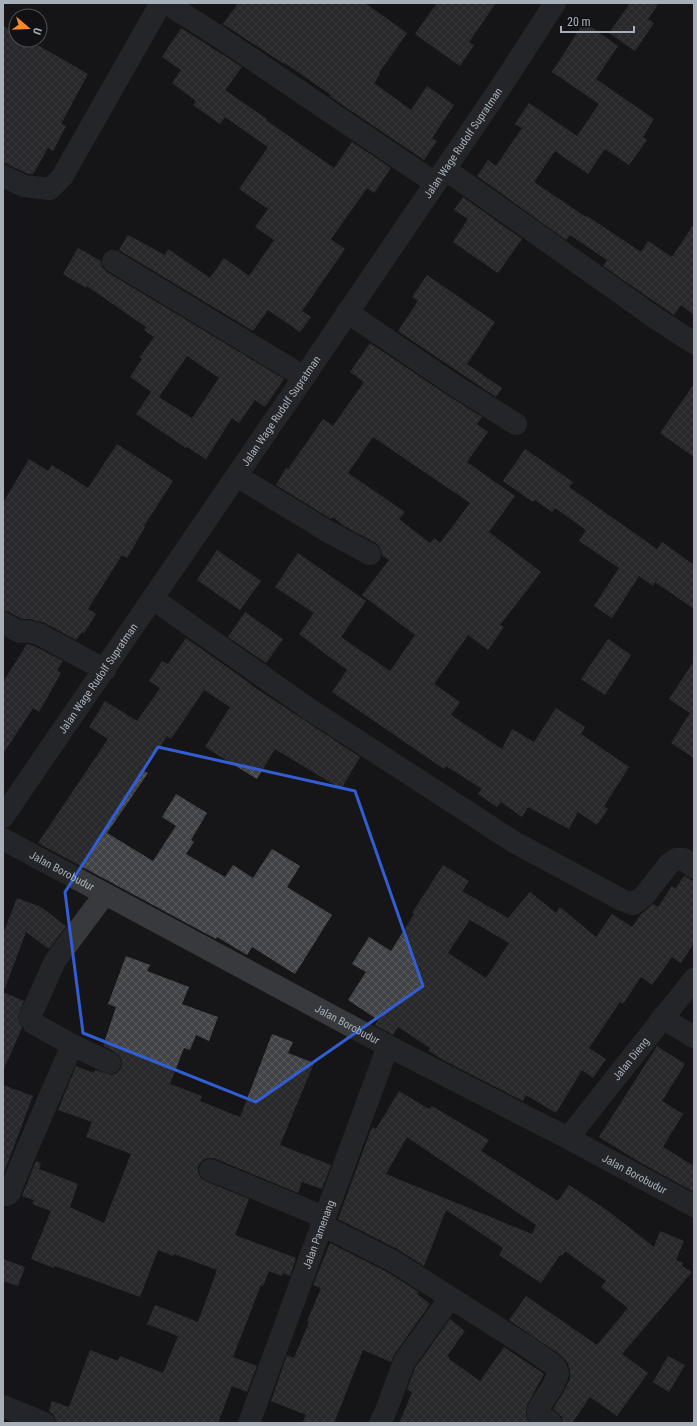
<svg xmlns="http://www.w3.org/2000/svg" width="697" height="1426" viewBox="0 0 697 1426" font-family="'Roboto Condensed',sans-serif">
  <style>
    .building { fill: url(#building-cross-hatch); fill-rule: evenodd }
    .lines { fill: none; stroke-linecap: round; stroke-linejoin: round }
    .minor { stroke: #37393d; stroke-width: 22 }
    .marked { fill: none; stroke: #325dd3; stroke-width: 3; stroke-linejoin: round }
    .labels { text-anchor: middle; stroke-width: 3; stroke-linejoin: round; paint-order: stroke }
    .street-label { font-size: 11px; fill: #a7b0b9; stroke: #111113 }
  </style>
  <defs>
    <pattern id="building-cross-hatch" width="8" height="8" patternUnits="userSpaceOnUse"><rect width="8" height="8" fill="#404245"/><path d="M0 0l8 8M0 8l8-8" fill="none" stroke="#595b5e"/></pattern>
  </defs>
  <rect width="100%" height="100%" fill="#161618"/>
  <g class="building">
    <polygon points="238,3 365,3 407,33 379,73 380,74 374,83 411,110 427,86 454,105 432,138 437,141 424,160 344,106 330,96 331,95 285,63 284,64 223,24"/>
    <polygon points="437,3 496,3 469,42 474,45 460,66 415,34"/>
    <polygon points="630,3 659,3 648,19 654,23 635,51 609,33"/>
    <polygon points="584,22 618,46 596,79 654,119 643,137 647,140 629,165 605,149 588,174 555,151 534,182 586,217 587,216 641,252 648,241 672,257 694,224 694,315 681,305 674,315 603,266 607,260 570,235 566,240 477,176 488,160 496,166 522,128 515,124 529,103 577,136 599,104 552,72"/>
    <polygon points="3,26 16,33 16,40 29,40 88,74 61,124 66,126 53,151 48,148 33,174 28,174 3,162"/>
    <polygon points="181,28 242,67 225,90 267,119 266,120 334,168 352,142 391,168 374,193 367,188 331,239 345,249 302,311 311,317 300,332 268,310 253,331 119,250 128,235 165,255 168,249 210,278 224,258 249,276 274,240 255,227 268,209 239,189 268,147 225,117 220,124 193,105 196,101 172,83 181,70 162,57"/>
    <polygon points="463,197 522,239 498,273 453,242 468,219 454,210"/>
    <polygon points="78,248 101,261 102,267 107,272 284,379 265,407 255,400 239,423 232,418 206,459 187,447 186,448 136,414 151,392 192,418 219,378 187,356 159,397 130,377 142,359 140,357 154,337 144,330 146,327 87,286 86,288 63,274"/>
    <polygon points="427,275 495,322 467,364 502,388 496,397 398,331 418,301 412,297"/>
    <path d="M370 343 450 397 482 417 477 424 488 432 467 462 515 496 489 532 541 572 500 625 504 627 488 650 468 635 434 684 460 702 451 715 502 749 512 729 534 742 556 708 585 727 581 734 629 767 604 806 608 809 597 825 578 812 569 829 528 807 522 817 501 802 497 807 478 794 482 789 446 766 444 769 332 692 347 670 299 634 314 613 275 587 298 553 366 601 341 637 390 671 415 635 362 595 389 560 382 555 380 547 376 543 344 526 333 517 331 519 276 485 286 468 288 469 323 419 333 426 364 382 350 372ZM373 437 470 503 440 543 434 538 430 543 399 519 405 512 348 473Z"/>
    <polygon points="694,384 694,457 660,433"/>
    <polygon points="117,444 173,481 144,526 145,527 127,558 122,555 88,609 96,614 84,633 82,632 76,640 45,623 30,619 22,619 9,612 3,611 3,503 29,459 48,471 52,465 88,488"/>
    <polygon points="525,449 573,482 569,487 657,549 662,542 694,565 694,609 655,582 653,586 639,576 612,618 594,606 619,568 579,541 586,530 555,508 552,512 535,500 533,502 503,481"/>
    <polygon points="217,550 261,581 240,610 197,580"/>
    <polygon points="245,612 283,639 266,663 228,637"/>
    <polygon points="186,638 251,684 251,685 360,757 341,789 275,749 257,779 205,747 230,707 204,690 171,739 167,736 144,771 148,773 107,833 153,861 176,826 162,817 176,794 207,813 191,840 194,842 186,854 225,877 233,865 253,878 272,849 300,866 287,887 332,915 295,974 252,947 247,955 217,937 216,939 38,843 108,739 89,727 105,701 137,721 160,688 149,681 162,661 168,664"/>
    <polygon points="608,639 631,655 605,695 581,679"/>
    <polygon points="27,644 34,646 63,661 57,670 61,673 39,712 33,708 3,754 3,682"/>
    <polygon points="694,661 694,758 671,743 690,713 669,699"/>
    <path d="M443 865 469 881 462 891 508 918 530 892 556 913 560 907 596 937 612 914 632 927 641 914 653 904 658 907 672 886 675 889 684 876 691 880H694V943L681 963 672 957 652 985 641 977 623 1004 620 1002 589 1048 606 1059 593 1078 582 1070 556 1113 526 1095 523 1101 445 1061 429 1051 430 1048 398 1027 393 1035 375 1025 378 1020 348 1000 366 972 352 964 369 937 391 951 414 914 412 913ZM470 920 509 943 486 978 448 953Z"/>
    <polygon points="17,898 41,907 66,926 49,949 26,932 5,988 3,987 3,934"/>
    <polygon points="126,956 150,965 147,971 189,987 182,1004 218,1017 209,1041 196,1035 190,1050 184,1048 170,1084 202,1096 200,1101 240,1117 272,1034 293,1042 288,1053 314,1063 280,1145 331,1165 322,1189 302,1182 298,1193 214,1158 208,1158 203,1160 198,1166 198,1172 200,1177 205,1181 249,1199 235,1235 296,1258 290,1276 283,1273 282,1276 269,1271 263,1286 261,1285 233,1357 257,1366 247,1392 232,1386 218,1423 58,1423 56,1422 54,1415 49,1411 52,1401 69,1407 90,1350 118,1361 120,1356 163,1373 178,1336 147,1324 155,1305 198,1322 217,1270 174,1254 173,1256 158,1250 140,1297 55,1266 54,1268 31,1259 51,1211 32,1204 34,1200 22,1196 36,1161 41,1163 39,1169 78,1184 70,1207 104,1223 131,1154 86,1137 92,1122 58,1110 76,1066 94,1073 95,1070 111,1075 117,1073 121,1068 122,1062 120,1056 115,1052 103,1046 116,1007 108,1004"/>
    <polygon points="3,992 24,1001 18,1017 22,1028 3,1071"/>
    <polygon points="657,1046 685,1064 662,1101 683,1114 663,1147 694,1166 694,1192 636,1160 599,1137"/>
    <polygon points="3,1085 33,1096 3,1175"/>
    <path d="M399 1091 429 1109 432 1106 489 1140 481 1151 558 1201 569 1185 608 1211 654 1247 660 1231 684 1241 676 1260 683 1263 682 1266 692 1272 622 1354 648 1373 617 1416 590 1397 572 1423H563L562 1417 553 1409 563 1393 570 1379V1370L567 1362 562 1356 509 1320 526 1296 597 1345 628 1308 601 1287 606 1281 565 1251 562 1256 560 1255 541 1283 499 1255 503 1248 446 1210 424 1266 399 1250 338 1219 372 1127 376 1129ZM407 1137 536 1225 532 1234 386 1174Z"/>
    <polygon points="330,1243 387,1272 419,1292 417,1294 430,1304 394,1355 391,1362 363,1350 334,1423 302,1423 306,1415 271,1401 287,1355 294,1358 309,1322 307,1321 321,1288 313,1285"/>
    <polygon points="3,1259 25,1267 18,1286 3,1281"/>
    <polygon points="450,1319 465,1331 447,1356 450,1358 449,1359 480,1381 504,1347 544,1374 527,1405 526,1414 527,1419 530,1423 399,1423 412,1393 407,1389 415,1368"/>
    <polygon points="668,1356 685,1365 669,1392 653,1382"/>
  </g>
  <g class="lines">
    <g class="minor">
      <polyline points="166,3 218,36 435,183"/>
      <polyline points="445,169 657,319 694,343"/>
      <polyline points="3,176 24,186 50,189 62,177 161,3"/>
      <polyline points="113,261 304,377"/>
      <polyline points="347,312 457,387 516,424"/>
      <polyline points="237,476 329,532 370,554"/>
      <polyline points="153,599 309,709 514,842 622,900 633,904 644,896 669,864 676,859 684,859 694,868"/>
      <polyline points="3,623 20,632 27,631 39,634 105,670"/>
      <path id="s1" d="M3 817 304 377 500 88 555 3"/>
      <path id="s2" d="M3 839 388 1046 568 1138 694 1206"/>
      <polyline points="105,894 55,961 30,1017 33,1023 72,1045 110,1063"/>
      <polyline points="662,1018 694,1037"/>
      <path id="s3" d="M568 1138 694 979"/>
      <polyline points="210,1170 324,1217"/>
      <polyline points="3,1193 7,1195 9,1194 28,1147 72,1045"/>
      <polyline points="322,1225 393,1261 528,1347 555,1366 558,1374 553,1386 541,1404 538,1410 538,1414 551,1423"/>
      <polyline points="3,1406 44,1423"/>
      <path id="s4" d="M249 1423 388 1046"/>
      <polyline points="380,1423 385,1413 404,1362 450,1298"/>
    </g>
  </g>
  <path d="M0 0H697V1426H0ZM158 747 355 791 423 986 256 1102 83 1033 65 892Z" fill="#161618" fill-opacity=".55" fill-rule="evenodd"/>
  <path class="marked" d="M158 747 355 791 423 986 256 1102 83 1033 65 892Z"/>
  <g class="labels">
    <g class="street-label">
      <text dy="4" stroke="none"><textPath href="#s1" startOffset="816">Jalan Wage Rudolf Supratman</textPath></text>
      <text dy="4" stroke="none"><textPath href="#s1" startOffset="492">Jalan Wage Rudolf Supratman</textPath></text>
      <text dy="4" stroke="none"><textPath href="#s1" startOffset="168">Jalan Wage Rudolf Supratman</textPath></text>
      <text dy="4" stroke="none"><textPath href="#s2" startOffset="67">Jalan Borobudur</textPath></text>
      <text dy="4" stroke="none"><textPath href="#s2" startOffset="391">Jalan Borobudur</textPath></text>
      <text dy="4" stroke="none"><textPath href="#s3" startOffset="101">Jalan Dieng</textPath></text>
      <text dy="4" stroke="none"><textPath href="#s2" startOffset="715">Jalan Borobudur</textPath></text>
      <text dy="4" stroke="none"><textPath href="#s4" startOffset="201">Jalan Pamenang</textPath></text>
    </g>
  </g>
  <rect width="697" height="1426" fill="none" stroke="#a7b0b9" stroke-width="8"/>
  <g transform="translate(28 28) rotate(109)"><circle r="19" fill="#111113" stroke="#4d5155"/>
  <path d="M0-3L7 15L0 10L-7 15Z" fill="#ff8727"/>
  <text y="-6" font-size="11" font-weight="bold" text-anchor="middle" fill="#a7b0b9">U</text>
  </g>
  <path d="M561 26v6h73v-6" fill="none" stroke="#a7b0b9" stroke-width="2"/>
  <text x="567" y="26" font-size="12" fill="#a7b0b9" stroke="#111113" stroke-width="3" paint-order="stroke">20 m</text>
</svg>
